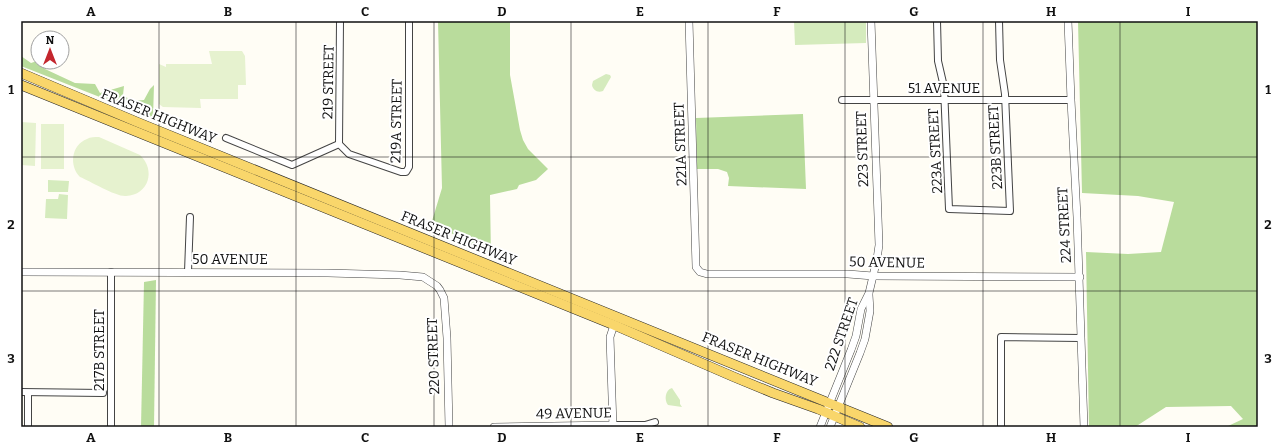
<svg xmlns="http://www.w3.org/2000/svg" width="1279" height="448" viewBox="0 0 1279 448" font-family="Bitter,serif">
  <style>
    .green { fill: #d5ebbd }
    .forest { fill: #b9dc9c }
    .pitch { fill: #e6f2cf }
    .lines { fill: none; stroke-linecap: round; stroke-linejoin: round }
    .minor-casing { stroke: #444; stroke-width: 8 }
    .tertiary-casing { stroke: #444; stroke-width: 8 }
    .primary-casing { stroke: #222; stroke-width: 10 }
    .minor { stroke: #fff; stroke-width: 6 }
    .tertiary { stroke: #fff; stroke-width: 7 }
    .primary { stroke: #f9d66b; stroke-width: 9 }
    .grid { fill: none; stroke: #111; stroke-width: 1; stroke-opacity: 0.55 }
    .labels { text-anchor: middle; stroke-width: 4; stroke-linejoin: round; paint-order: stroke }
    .street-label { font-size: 14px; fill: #111; stroke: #fff }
    .neatline { fill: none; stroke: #111; stroke-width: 1.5 }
    .grid-label { font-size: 13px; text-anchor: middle; font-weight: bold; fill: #111 }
  </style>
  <rect width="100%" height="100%" fill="#fffdf5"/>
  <g class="green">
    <polygon points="794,21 866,21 866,43 795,45"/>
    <path d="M606 74 610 75 611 77 603 91C597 93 593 90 592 85L593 81Z"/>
    <polygon points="48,180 69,181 68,192 48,192"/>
    <polygon points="59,194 68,195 67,219 45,218 46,199 58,199"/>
    <path d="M672 388 680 400V404L682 407 668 405C664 400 665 390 672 388Z"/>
  </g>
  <g class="forest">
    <polygon points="438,21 510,21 510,75 520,130 523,140 528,149 548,169 536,180 519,185 517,189 490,195 491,258 432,221 442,188"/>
    <polygon points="1078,21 1258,21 1258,427 1226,427 1243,419 1231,406 1166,407 1135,427 1089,427 1086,252 1128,254 1161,252 1174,202 1138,196 1082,193"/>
    <polygon points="21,56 31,63 37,61 45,69 75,83 95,84 100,93 124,86 123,95 132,101 144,100 150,89 154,85 153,118 21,66"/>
    <polygon points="803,114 806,189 728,186 729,178 727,172 718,169 697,169 696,118"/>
    <polygon points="156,280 154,427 141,427 144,282"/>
  </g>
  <g class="pitch">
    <polygon points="209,51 242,51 245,56 246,85 238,85 238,99 200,99 201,108 163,107 159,104 159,64 166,67 166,64 212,64"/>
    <polygon points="21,122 36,123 35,166 21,165"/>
    <rect x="41" y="124" width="23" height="45"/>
    <path d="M99 137 140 155C156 170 149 195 126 196 116 197 90 181 80 177 69 166 71 145 87 139 90 137 95 137 99 137Z"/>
  </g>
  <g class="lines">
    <g class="minor-casing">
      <g id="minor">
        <polyline points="937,21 938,61 944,87 949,209 1010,211 1005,94 1000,60 999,21"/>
        <polyline points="842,100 1071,100"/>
        <polyline points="226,138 292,165 339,144"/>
        <polyline points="339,144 349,154 401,172 406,172 409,167 409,21"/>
        <polyline points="339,144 340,21"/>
        <polyline points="188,272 190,217"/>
        <polyline points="21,392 103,393"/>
        <polyline points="28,393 28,425"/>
        <polyline points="613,425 645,425 655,422"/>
        <polyline points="111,427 111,272"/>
        <polyline points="1001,427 1001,337 1081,338"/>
      </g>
    </g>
    <g class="tertiary-casing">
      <g id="tertiary">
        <polyline points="689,21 696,267 700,272 707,274 848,274 873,276 1080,277"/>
        <polyline points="1068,21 1071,100 1077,217 1084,427"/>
        <polyline points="21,272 328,273 400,275 423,277 437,286 440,290 444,298 447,338 449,427"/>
        <polyline points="494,427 613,425"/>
        <polyline points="613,427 610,337 614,325"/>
        <polyline points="820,427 851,350 856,336 861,309 869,293 877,259 879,245 871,21"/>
        <polyline points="830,427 860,353 865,339 870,311 869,295"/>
      </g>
    </g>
    <g class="primary-casing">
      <g id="primary">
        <polyline points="21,73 137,122 888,427"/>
        <polyline points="21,85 614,325 734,377 773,393 818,409 860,427"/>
      </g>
    </g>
    <use href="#minor" class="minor"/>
    <use href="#tertiary" class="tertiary"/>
    <use href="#primary" class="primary"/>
  </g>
  <path class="grid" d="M159 21V427M296 21V427M434 21V427M571 21V427M708 21V427M845 21V427M983 21V427M1120 21V427M21 157H1258M21 291H1258"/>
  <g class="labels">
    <g class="street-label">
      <text transform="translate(328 82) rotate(-89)" y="5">219 STREET</text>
      <text x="944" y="93">51 AVENUE</text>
      <text transform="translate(159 116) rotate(22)" y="5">FRASER HIGHWAY</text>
      <text transform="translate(396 121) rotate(-89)" y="5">219A STREET</text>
      <text transform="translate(680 144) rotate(-92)" y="5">221A STREET</text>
      <text transform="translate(995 147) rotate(-93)" y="5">223B STREET</text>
      <text transform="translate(862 149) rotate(-92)" y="5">223 STREET</text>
      <text transform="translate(935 151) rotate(-93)" y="5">223A STREET</text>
      <text transform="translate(1064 225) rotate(-93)" y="5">224 STREET</text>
      <text transform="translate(459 238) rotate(22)" y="5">FRASER HIGHWAY</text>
      <text x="230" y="264">50 AVENUE</text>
      <text transform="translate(887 262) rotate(1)" y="5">50 AVENUE</text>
      <text transform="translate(841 334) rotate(-71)" y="5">222 STREET</text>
      <text transform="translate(99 350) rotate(-90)" y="5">217B STREET</text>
      <text transform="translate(433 356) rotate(-92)" y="5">220 STREET</text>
      <text transform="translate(760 359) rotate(22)" y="5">FRASER HIGHWAY</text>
      <text transform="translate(574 413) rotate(-1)" y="5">49 AVENUE</text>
    </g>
  </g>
  <rect width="1279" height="448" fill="none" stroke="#ffffff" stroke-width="44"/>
  <g transform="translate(50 50)"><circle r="19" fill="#ffffff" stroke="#a0a0a0"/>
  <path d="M0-3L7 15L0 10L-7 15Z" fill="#c4262e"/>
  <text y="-6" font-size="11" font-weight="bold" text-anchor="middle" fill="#111111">N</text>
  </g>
  <rect x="22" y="22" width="1235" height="404" class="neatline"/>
  <g class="grid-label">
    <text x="91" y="16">A</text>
    <text x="228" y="16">B</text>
    <text x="365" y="16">C</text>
    <text x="502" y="16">D</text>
    <text x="640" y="16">E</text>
    <text x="777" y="16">F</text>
    <text x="914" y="16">G</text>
    <text x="1051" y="16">H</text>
    <text x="1188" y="16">I</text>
    <text x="11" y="94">1</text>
    <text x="1268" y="94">1</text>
    <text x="11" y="229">2</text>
    <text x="1268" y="229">2</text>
    <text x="11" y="363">3</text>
    <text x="1268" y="363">3</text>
    <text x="91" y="442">A</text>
    <text x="228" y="442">B</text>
    <text x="365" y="442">C</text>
    <text x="502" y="442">D</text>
    <text x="640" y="442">E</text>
    <text x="777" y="442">F</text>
    <text x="914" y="442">G</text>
    <text x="1051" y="442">H</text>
    <text x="1188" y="442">I</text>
  </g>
</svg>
